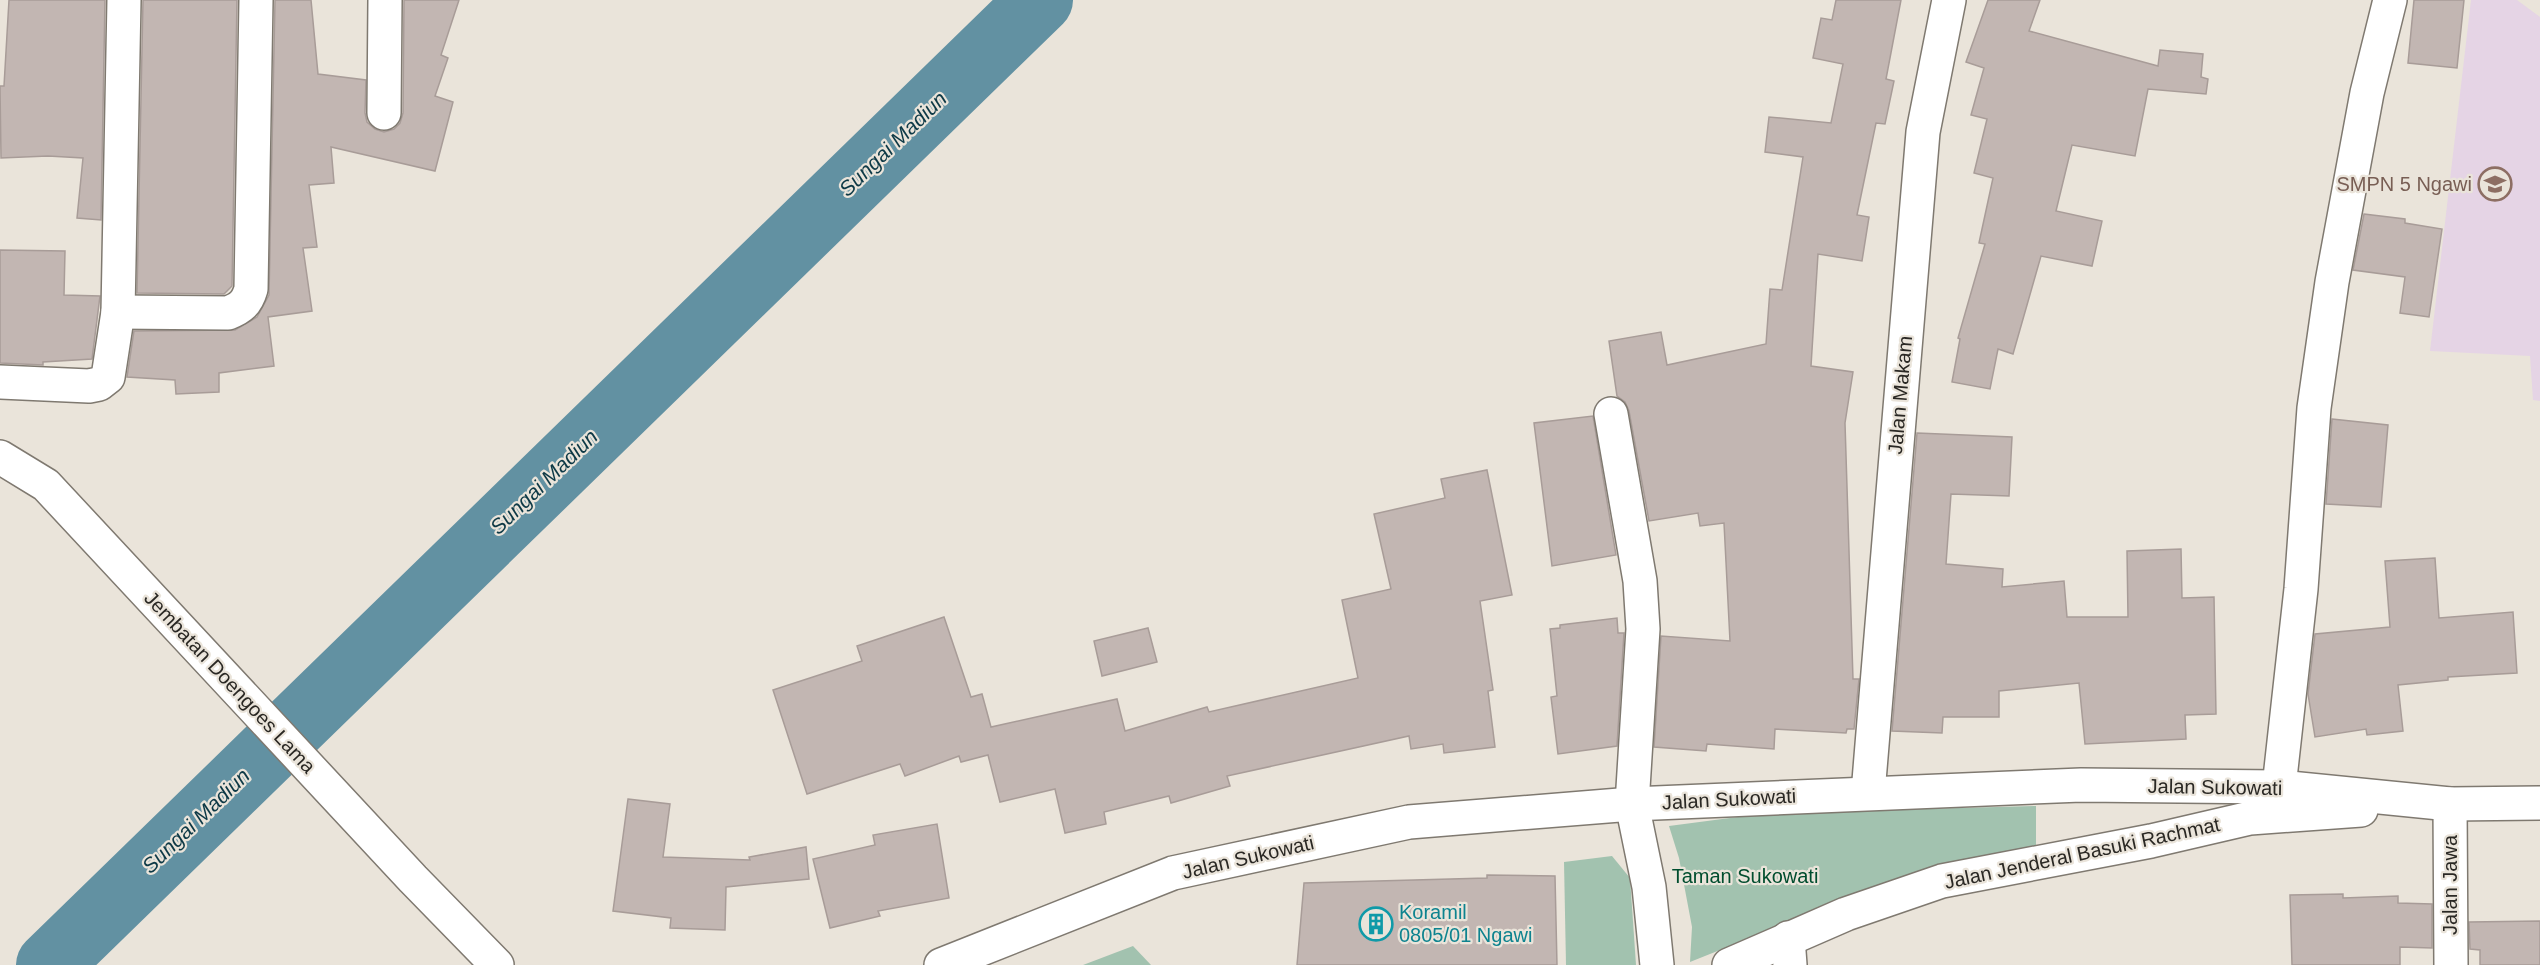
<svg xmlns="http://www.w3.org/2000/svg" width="2540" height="965" viewBox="0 0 2540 965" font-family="Helvetica,sans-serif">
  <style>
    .education { fill: #e5d4e5 }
    .green { fill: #a2c2af }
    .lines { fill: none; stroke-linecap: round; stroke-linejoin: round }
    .river { stroke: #6291a2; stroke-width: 66 }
    .building { fill: #c2b6b2; stroke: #a89c98; stroke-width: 1.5 }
    .minor-casing { stroke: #7f7970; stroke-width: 36 }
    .major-casing { stroke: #7f7970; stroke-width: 36 }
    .minor { stroke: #fff; stroke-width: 33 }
    .major { stroke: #fff; stroke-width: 33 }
    .labels { text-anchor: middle; stroke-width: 4.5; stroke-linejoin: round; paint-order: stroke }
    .education-label { font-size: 20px; fill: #785e54; stroke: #eae4da; text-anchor: end }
    .street-label { font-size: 20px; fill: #2a2824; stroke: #eae4da }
    .park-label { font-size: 20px; fill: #004d2e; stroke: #eae4da }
    .culture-label { font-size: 20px; fill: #0d838f; stroke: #eae4da; text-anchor: start }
    .water-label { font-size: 21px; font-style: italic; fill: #0d3946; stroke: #eae4da }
  </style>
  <rect width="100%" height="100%" fill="#eae4da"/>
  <polygon class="education" points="2471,0 2517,0 2540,17 2540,401 2533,400 2530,356 2430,351"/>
  <g class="green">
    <polygon points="2036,806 2036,846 1838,903 1690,962 1692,927 1679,858 1669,826 1768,813"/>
    <polygon points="1612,856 1630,878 1636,965 1566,965 1564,862"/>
    <polygon points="1133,946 1151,965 1083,965"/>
  </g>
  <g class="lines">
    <polyline class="river" points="49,965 1040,0"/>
  </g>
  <g class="building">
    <polygon points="9,0 105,0 101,220 77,218 83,158 48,156 1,158 0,86 4,86"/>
    <polygon points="143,0 237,0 232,286 224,294 137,293"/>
    <polygon points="275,0 311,0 318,74 366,80 365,113 367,122 375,129 384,132 394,129 400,123 403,113 404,0 459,0 441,55 448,58 435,96 453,102 435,171 331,147 334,183 309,185 317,247 303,248 312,311 268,317 274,366 219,373 219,392 176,394 175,380 127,377 134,331 235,330 257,317 269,295"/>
    <polygon points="1836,0 1901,0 1886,79 1894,81 1885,124 1876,123 1857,215 1869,217 1862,261 1818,254 1811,366 1853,372 1845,423 1853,679 1859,679 1854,729 1847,729 1846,733 1775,729 1774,749 1707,744 1706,751 1654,747 1661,636 1730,641 1724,523 1700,526 1698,513 1649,521 1629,411 1625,402 1617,396 1609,341 1661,332 1667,365 1766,344 1770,289 1782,290 1803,157 1765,152 1769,117 1831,123 1843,64 1813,58 1821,18 1832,20"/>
    <polygon points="1988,0 2040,0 2029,31 2158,66 2160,50 2203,54 2201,77 2208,79 2206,94 2148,89 2135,156 2072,145 2056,211 2102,221 2092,266 2041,256 2013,354 1998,349 1990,389 1952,382 1960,339 1958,338 1985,244 1979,243 1993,178 1974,173 1987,119 1971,115 1984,68 1966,62"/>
    <polygon points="2414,0 2464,0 2457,68 2408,63"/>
    <polygon points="2364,214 2405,219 2405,223 2442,229 2429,317 2400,313 2405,277 2353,270"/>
    <polygon points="0,250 65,251 64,295 100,296 92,359 43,362 43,365 0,363"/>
    <polygon points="1593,416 1616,555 1552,566 1534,423"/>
    <polygon points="2332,419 2388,425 2381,507 2326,504"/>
    <polygon points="1917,433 2012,437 2009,496 1951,494 1946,564 2003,569 2002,587 2064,581 2067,617 2128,617 2127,551 2181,549 2182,598 2214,597 2216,714 2185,715 2186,739 2085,744 2079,683 1999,691 1999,717 1943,717 1942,733 1892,731"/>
    <polygon points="1487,470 1512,595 1480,601 1493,690 1488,691 1495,747 1444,753 1443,744 1411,749 1409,736 1227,776 1230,786 1171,803 1169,796 1104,812 1106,824 1065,833 1055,789 1000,802 988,755 961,762 959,756 905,776 900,764 807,794 773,690 862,661 857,646 944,617 971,697 982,694 991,727 1117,699 1125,731 1207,707 1209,712 1358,678 1342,600 1391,589 1374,514 1445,498 1441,479"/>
    <polygon points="2435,558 2439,618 2513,612 2517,673 2448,677 2448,680 2398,685 2403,731 2367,735 2366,729 2315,737 2308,694 2315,634 2390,627 2385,561"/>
    <polygon points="1617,618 1618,633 1624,633 1617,746 1558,754 1551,697 1557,696 1550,629 1560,628 1560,625"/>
    <polygon points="1148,628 1157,662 1102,676 1094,641"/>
    <polygon points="628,799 670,804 663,857 750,860 749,857 806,847 809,879 726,887 725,930 670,928 671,918 613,911"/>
    <polygon points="937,824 949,898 878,911 880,916 830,928 813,859 875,845 873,835"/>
    <polygon points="1487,875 1555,876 1557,965 1297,965 1304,883 1487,878"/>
    <polygon points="2343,894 2343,898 2398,896 2398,903 2432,904 2432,948 2400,947 2400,965 2292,965 2290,895"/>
    <polygon points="2540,921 2540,965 2480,965 2480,950 2470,949 2469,922"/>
  </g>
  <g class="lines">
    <g class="minor-casing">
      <g id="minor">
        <polyline points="384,113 385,0"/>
        <path d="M118 312 228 313C241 308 247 303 251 289L256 0"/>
        <polyline points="0,382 89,386 99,384 108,377 118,312 124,0"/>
        <polyline points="1611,414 1640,581 1643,629 1632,804"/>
        <polyline points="2279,787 2301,589 2314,408 2332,282 2367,93 2390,0"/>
        <polyline points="1868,793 1923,132 1949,0"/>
        <polyline points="2450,804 2451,965"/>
        <polyline points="1788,938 1790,965"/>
      </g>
    </g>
    <g class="major-casing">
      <g id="major">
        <polyline points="0,457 46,485 413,879 497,965"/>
        <polyline points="1632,804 1649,887 1657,965"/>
        <polyline points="941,965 1173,873 1409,822 1632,804 2081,785 2279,787 2450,804 2540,803"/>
        <polyline points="1729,965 1846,914 1942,881 2151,841 2250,818 2361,810"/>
      </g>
    </g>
    <use href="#minor" class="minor"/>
    <use href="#major" class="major"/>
  </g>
  <defs>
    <g id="school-ring" transform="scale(1.725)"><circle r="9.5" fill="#eae4da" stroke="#8d6e63" stroke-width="1.5"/><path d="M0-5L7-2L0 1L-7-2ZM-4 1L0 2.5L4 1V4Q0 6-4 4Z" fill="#8d6e63"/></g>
    <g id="building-ring" transform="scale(1.725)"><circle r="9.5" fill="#eae4da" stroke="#0f9aa8" stroke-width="1.5"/><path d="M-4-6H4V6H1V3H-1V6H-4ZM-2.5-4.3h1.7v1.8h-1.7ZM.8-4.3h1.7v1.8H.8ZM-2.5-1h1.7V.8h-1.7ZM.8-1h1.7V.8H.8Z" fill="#0f9aa8"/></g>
  </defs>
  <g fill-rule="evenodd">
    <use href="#school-ring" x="2495" y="184"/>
    <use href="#building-ring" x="1376" y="924"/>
  </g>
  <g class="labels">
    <g class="education-label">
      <text x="2472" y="191">SMPN 5 Ngawi</text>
    </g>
    <g class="street-label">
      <text transform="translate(1900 395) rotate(-85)" y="7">Jalan Makam</text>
      <text transform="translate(230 682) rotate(47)" y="7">Jembatan Doengoes Lama</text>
      <text transform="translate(2215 787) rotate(1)" y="7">Jalan Sukowati</text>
      <text transform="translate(1729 799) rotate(-3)" y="7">Jalan Sukowati</text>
      <text transform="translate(2082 853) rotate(-12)" y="7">Jalan Jenderal Basuki Rachmat</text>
      <text transform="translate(1248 857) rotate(-13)" y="7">Jalan Sukowati</text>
      <text transform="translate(2450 885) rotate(-90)" y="7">Jalan Jawa</text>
    </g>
    <g class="park-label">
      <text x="1745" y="883">Taman Sukowati</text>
    </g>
    <g class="culture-label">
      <text x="1399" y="919">Koramil<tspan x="1399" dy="23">0805/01 Ngawi</tspan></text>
    </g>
    <g class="water-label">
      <text transform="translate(893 144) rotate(-44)" y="7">Sungai Madiun</text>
      <text transform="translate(544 482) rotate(-44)" y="7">Sungai Madiun</text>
      <text transform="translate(196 821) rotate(-44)" y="7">Sungai Madiun</text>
    </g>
  </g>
</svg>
